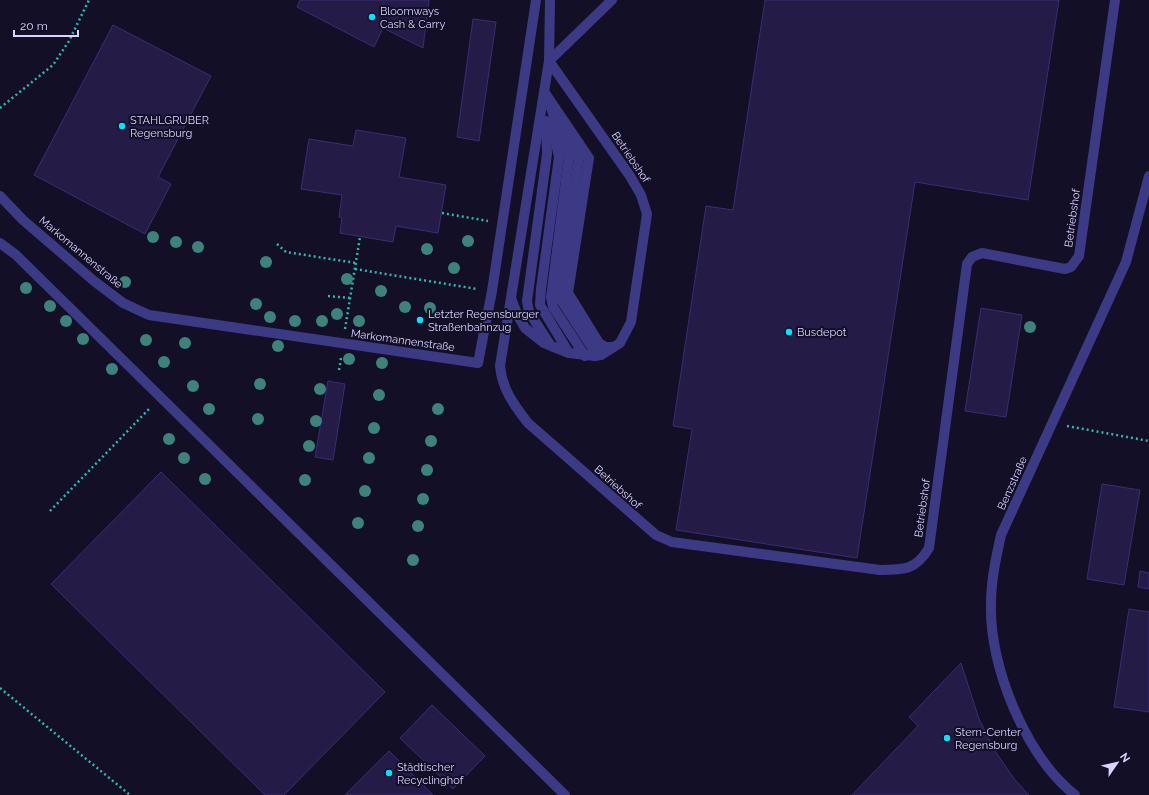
<svg xmlns="http://www.w3.org/2000/svg" width="1149" height="795" viewBox="0 0 1149 795" font-family="Raleway,sans-serif">
  <style>
    .building { fill: #241b47; stroke: #3b2d73 }
    .lines { fill: none; stroke-linecap: round; stroke-linejoin: round }
    .path { stroke: #2fb8b0; stroke-width: 2.5; stroke-dasharray: 2 3; stroke-linecap: butt }
    .minor { stroke: #3d3a85; stroke-width: 10 }
    .tree { fill: #3d827b }
    .poi-dot { fill: #00e5ff; stroke: #130f26; stroke-width: 1.5 }
    .labels { text-anchor: middle; stroke-width: 4; stroke-linejoin: round; paint-order: stroke }
    .poi-label { font-size: 11px; fill: #d9d4ff; stroke: #130f26; text-anchor: start }
    .street-label { font-size: 11px; fill: #d9d4ff; stroke: #130f26 }
  </style>
  <rect width="100%" height="100%" fill="#130f26"/>
  <g class="building">
    <polygon points="300,0 429,0 423,48 383,28 374,47 297,7"/>
    <polygon points="765,0 1059,0 1028,200 915,182 857,558 676,530 692,429 673,426 706,206 733,210"/>
    <polygon points="473,19 496,22 479,141 457,137"/>
    <polygon points="113,25 211,76 158,177 171,184 145,234 34,175"/>
    <polygon points="356,130 406,138 399,177 446,185 438,233 396,226 393,242 340,233 342,218 339,217 342,195 301,189 309,139 353,146"/>
    <polygon points="981,308 1022,315 1006,417 965,411"/>
    <polygon points="328,381 345,384 333,460 315,457"/>
    <polygon points="161,472 385,692 284,795 265,795 51,584"/>
    <polygon points="1102,484 1140,490 1124,585 1087,579"/>
    <polygon points="1140,571 1149,573 1149,589 1138,587"/>
    <polygon points="1129,609 1149,612 1149,712 1114,707"/>
    <polygon points="961,663 979,719 995,751 1015,780 1029,795 852,795 918,726 909,717"/>
    <polygon points="432,705 485,756 453,789 400,738"/>
    <polygon points="389,751 433,795 345,795"/>
  </g>
  <g class="lines">
    <g class="path">
      <polyline points="0,108 53,65 69,41 89,0"/>
      <polyline points="442,213 488,221"/>
      <polyline points="277,244 286,252 356,263"/>
      <polyline points="355,269 477,289"/>
      <polyline points="328,296 350,298"/>
      <polyline points="345,329 360,237"/>
      <polyline points="339,370 341,358"/>
      <polyline points="1067,426 1149,441"/>
      <polyline points="50,511 150,408"/>
      <polyline points="0,688 130,795"/>
    </g>
    <g class="minor">
      <path d="M612 0 549 61 500 366C502 389 514 405 528 423L656 535 672 542 880 570C904 570 916 570 929 548L967 264 972 257 982 253 1065 269 1071 267 1079 256 1115 0"/>
      <polyline points="545,93 589,158 568,293 599,343 605,347 613,347"/>
      <polyline points="551,108 569,157 551,297 553,307 585,356"/>
      <polyline points="546,121 547,154 527,301 529,312 549,343"/>
      <polyline points="552,126 559,157 541,289 540,305 569,353"/>
      <polyline points="567,135 579,158 560,291 561,300 593,349 601,355"/>
      <polyline points="0,196 23,220 94,281 123,303 149,315 478,363 492,291 536,0"/>
      <polyline points="0,243 16,255 565,795"/>
      <polyline points="511,298 517,314 525,328 544,343 551,346 569,353 595,356 601,355 620,343 631,322 647,214 641,195 630,176 549,61 550,0"/>
      <path d="M1075 795C1026 756 989 667 991 604 991 580 996 558 1001 535L1126 262 1149 176"/>
    </g>
  </g>
  <g class="tree">
    <circle cx="153" cy="237" r="6"/>
    <circle cx="468" cy="241" r="6"/>
    <circle cx="176" cy="242" r="6"/>
    <circle cx="198" cy="247" r="6"/>
    <circle cx="427" cy="249" r="6"/>
    <circle cx="266" cy="262" r="6"/>
    <circle cx="454" cy="268" r="6"/>
    <circle cx="347" cy="279" r="6"/>
    <circle cx="125" cy="282" r="6"/>
    <circle cx="26" cy="288" r="6"/>
    <circle cx="381" cy="291" r="6"/>
    <circle cx="256" cy="304" r="6"/>
    <circle cx="50" cy="306" r="6"/>
    <circle cx="405" cy="307" r="6"/>
    <circle cx="430" cy="308" r="6"/>
    <circle cx="337" cy="314" r="6"/>
    <circle cx="270" cy="317" r="6"/>
    <circle cx="66" cy="321" r="6"/>
    <circle cx="295" cy="321" r="6"/>
    <circle cx="322" cy="321" r="6"/>
    <circle cx="359" cy="321" r="6"/>
    <circle cx="1030" cy="327" r="6"/>
    <circle cx="83" cy="339" r="6"/>
    <circle cx="146" cy="340" r="6"/>
    <circle cx="185" cy="343" r="6"/>
    <circle cx="278" cy="346" r="6"/>
    <circle cx="349" cy="359" r="6"/>
    <circle cx="164" cy="362" r="6"/>
    <circle cx="382" cy="363" r="6"/>
    <circle cx="112" cy="369" r="6"/>
    <circle cx="260" cy="384" r="6"/>
    <circle cx="193" cy="386" r="6"/>
    <circle cx="320" cy="389" r="6"/>
    <circle cx="379" cy="395" r="6"/>
    <circle cx="209" cy="409" r="6"/>
    <circle cx="438" cy="409" r="6"/>
    <circle cx="258" cy="419" r="6"/>
    <circle cx="316" cy="421" r="6"/>
    <circle cx="374" cy="428" r="6"/>
    <circle cx="169" cy="439" r="6"/>
    <circle cx="431" cy="441" r="6"/>
    <circle cx="309" cy="446" r="6"/>
    <circle cx="184" cy="458" r="6"/>
    <circle cx="369" cy="458" r="6"/>
    <circle cx="427" cy="470" r="6"/>
    <circle cx="205" cy="479" r="6"/>
    <circle cx="305" cy="480" r="6"/>
    <circle cx="365" cy="491" r="6"/>
    <circle cx="423" cy="499" r="6"/>
    <circle cx="358" cy="523" r="6"/>
    <circle cx="418" cy="526" r="6"/>
    <circle cx="413" cy="560" r="6"/>
  </g>
  <g class="poi-dot">
    <circle cx="372" cy="17" r="4"/>
    <circle cx="122" cy="126" r="4"/>
    <circle cx="420" cy="320" r="4"/>
    <circle cx="789" cy="332" r="4"/>
    <circle cx="947" cy="738" r="4"/>
    <circle cx="389" cy="773" r="4"/>
  </g>
  <g class="labels">
    <g class="poi-label">
      <text x="380" y="15">Bloomways<tspan x="380" dy="13">Cash &amp; Carry</tspan></text>
      <text x="130" y="124">STAHLGRUBER<tspan x="130" dy="13">Regensburg</tspan></text>
      <text x="428" y="318">Letzter Regensburger<tspan x="428" dy="13">Straßenbahnzug</tspan></text>
      <text x="797" y="336">Busdepot</text>
      <text x="955" y="736">Stern-Center<tspan x="955" dy="13">Regensburg</tspan></text>
      <text x="397" y="771">Städtischer<tspan x="397" dy="13">Recyclinghof</tspan></text>
    </g>
    <g class="street-label">
      <text transform="translate(631 157) rotate(56)" y="4">Betriebshof</text>
      <text transform="translate(1072 218) rotate(-82)" y="4">Betriebshof</text>
      <text transform="translate(81 252) rotate(40)" y="4">Markomannenstraße</text>
      <text transform="translate(403 340) rotate(8)" y="4">Markomannenstraße</text>
      <text transform="translate(1012 483) rotate(-66)" y="4">Benzstraße</text>
      <text transform="translate(618 487) rotate(42)" y="4">Betriebshof</text>
      <text transform="translate(922 508) rotate(-82)" y="4">Betriebshof</text>
    </g>
  </g>
  <g transform="translate(1117 763) rotate(56)" stroke="#130f26" stroke-width="3" paint-order="stroke">
  <path d="M0-3L7 15L0 10L-7 15Z" fill="#d9d4ff"/>
  <text y="-6" font-size="11" font-weight="bold" text-anchor="middle" fill="#d9d4ff">N</text>
  </g>
  <path d="M14 30v6h64v-6" fill="none" stroke="#d9d4ff" stroke-width="2"/>
  <text x="20" y="30" font-size="12" fill="#d9d4ff" stroke="#130f26" stroke-width="3" paint-order="stroke">20 m</text>
</svg>
